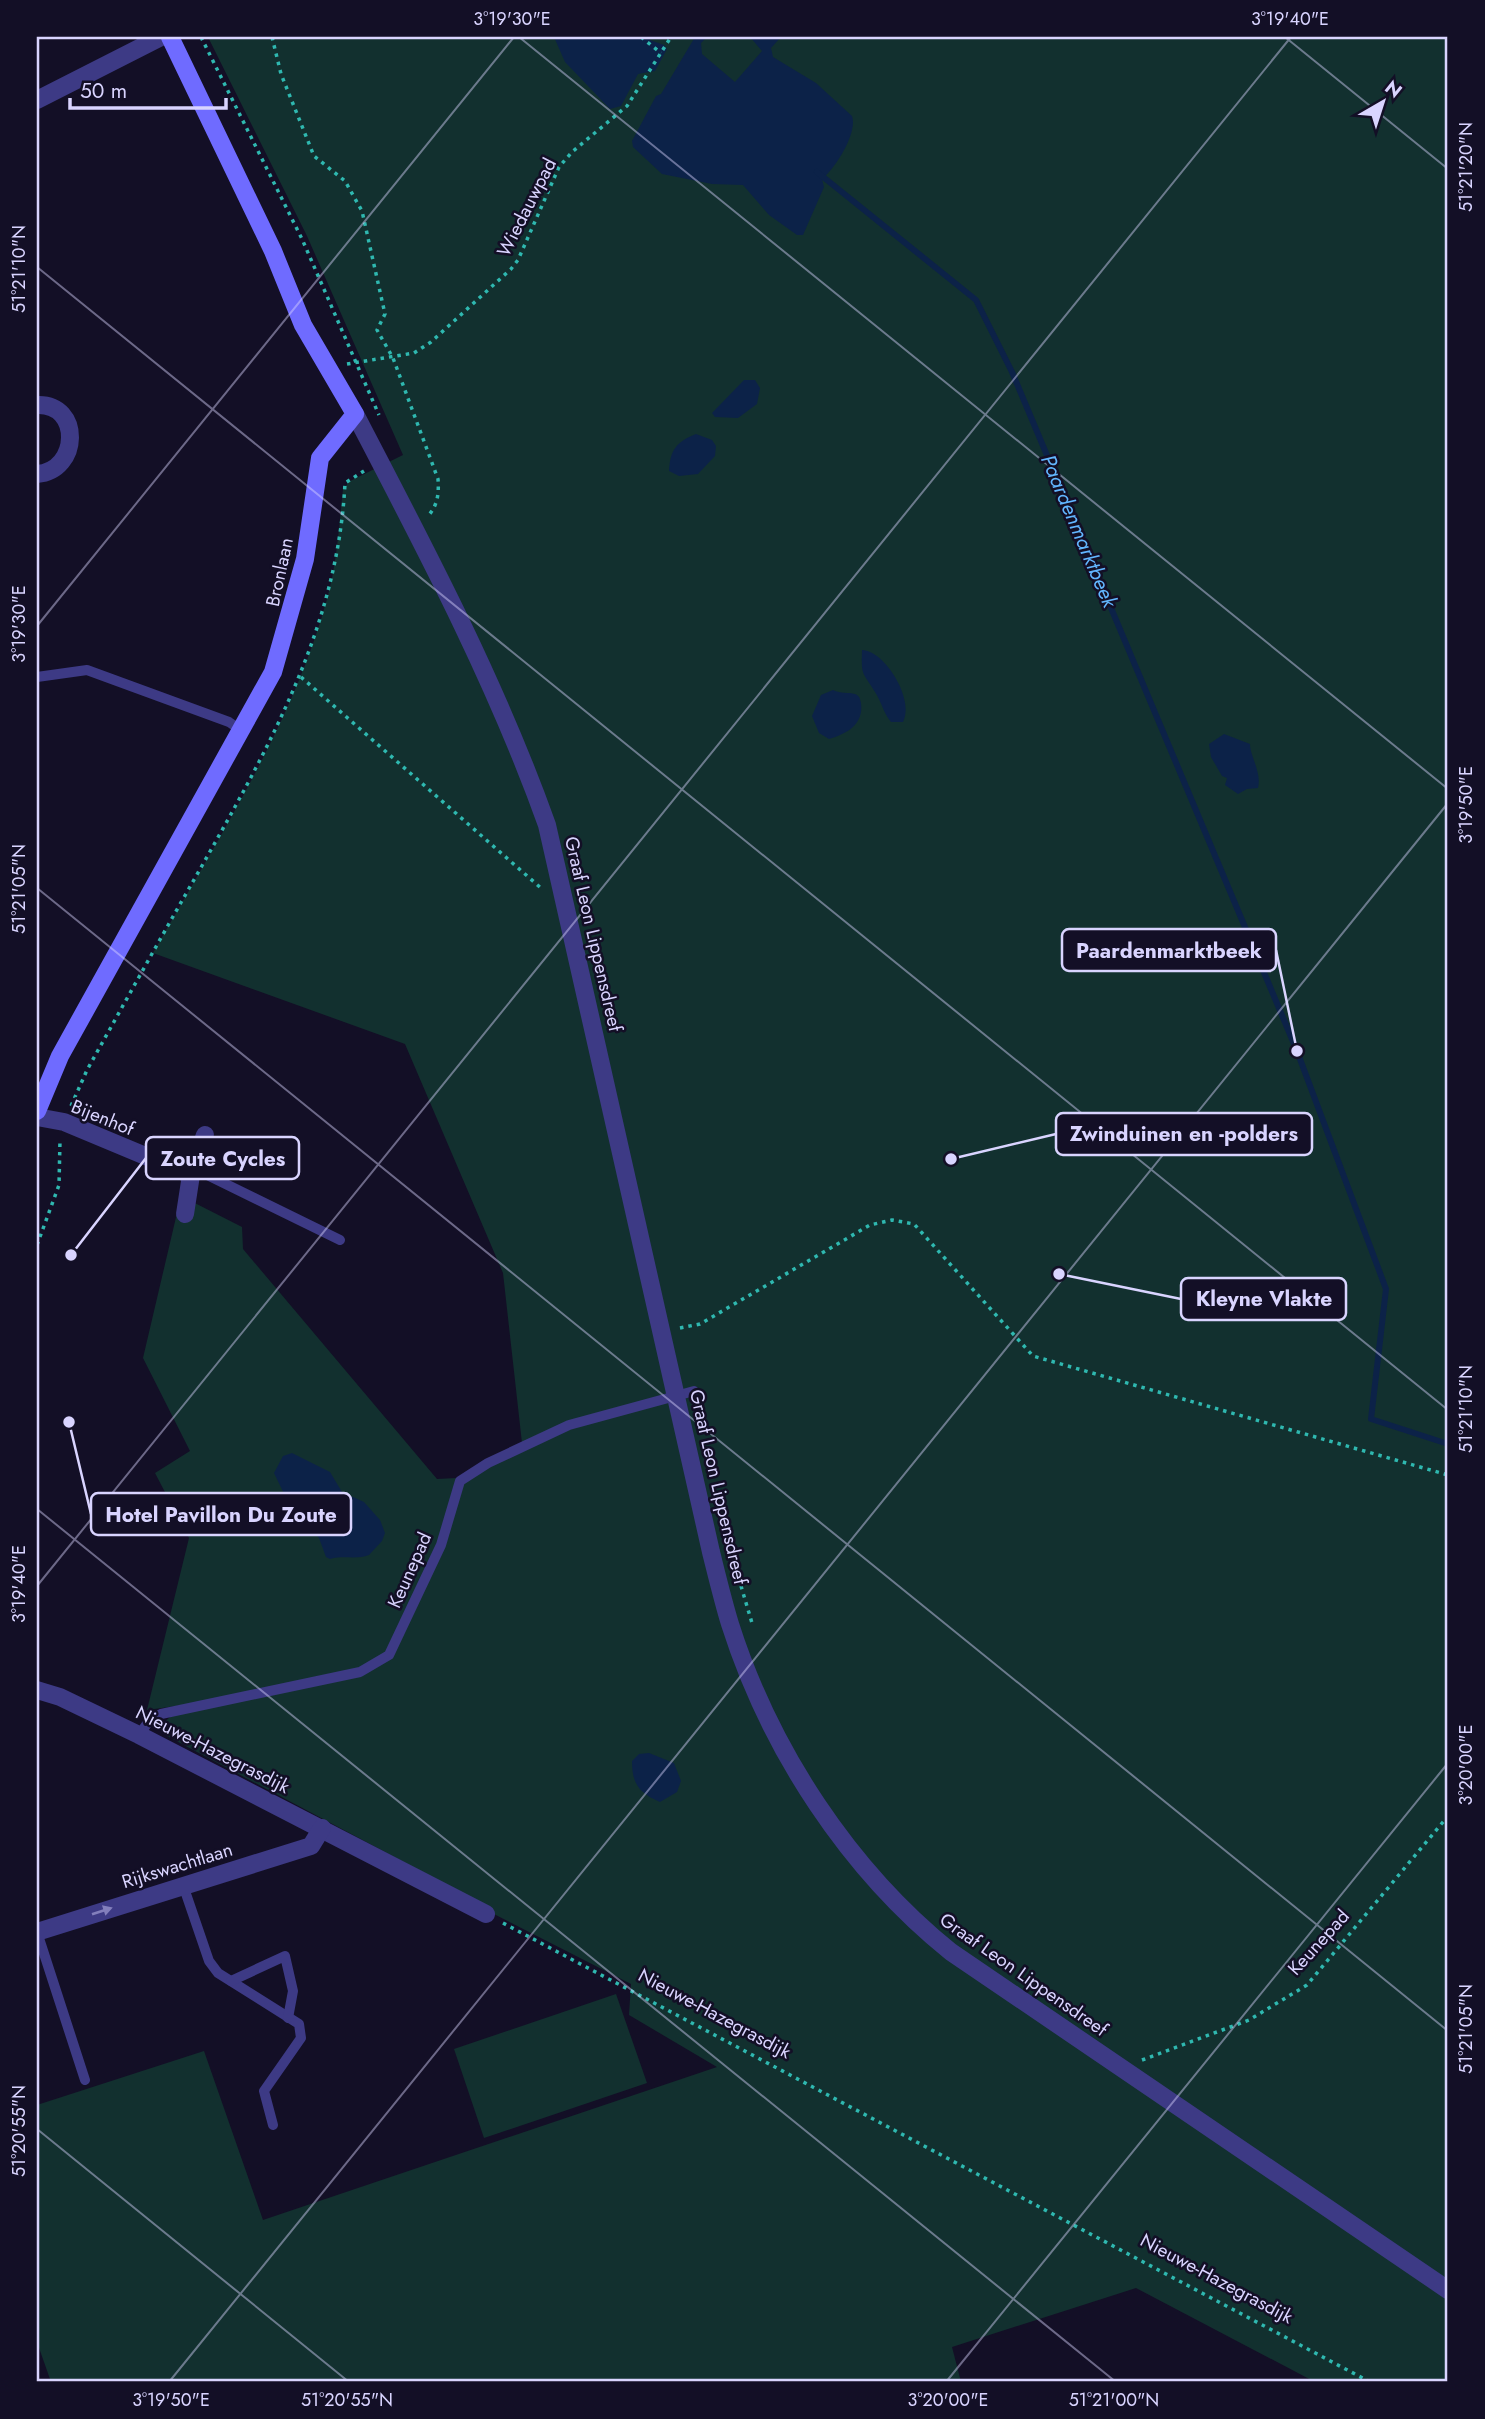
<svg xmlns="http://www.w3.org/2000/svg" width="1485" height="2419" viewBox="0 0 1485 2419" font-family="Jost,sans-serif">
  <style>
    .green { fill: #12302f }
    .water { fill: #0c2248 }
    .lines { fill: none; stroke-linecap: round; stroke-linejoin: round }
    .stream { stroke: #0c2248; stroke-width: 6 }
    .path { stroke: #2fb8b0; stroke-width: 3.5; stroke-dasharray: 3.5 5; stroke-linecap: butt }
    .lane { stroke: #3d3a85; stroke-width: 10 }
    .street { stroke: #3d3a85; stroke-width: 18 }
    .secondary { stroke: #6f6bff; stroke-width: 18 }
    .oneway { fill: #837fbc }
    .ticks { fill: none; stroke: #d9d4ff; stroke-width: 2; stroke-opacity: 0.45 }
    .labels { text-anchor: middle; stroke-width: 5; stroke-linejoin: round; paint-order: stroke }
    .street-label { font-size: 19px; fill: #d9d4ff; stroke: #130f26 }
    .water-label { font-size: 21px; font-style: italic; fill: #62b6ff; stroke: #130f26 }
    .leader { fill: none; stroke: #d9d4ff; stroke-width: 2.5 }
    .callout-dot { fill: #d9d4ff; stroke: #130f26; stroke-width: 2.5 }
    .callout { fill: #130f26; stroke: #d9d4ff; stroke-width: 2.5 }
    .callout-label { font-size: 21px; text-anchor: middle; font-weight: bold; fill: #d9d4ff }
    .neatline { fill: none; stroke: #d9d4ff; stroke-width: 2.5 }
    .ticks-label { font-size: 18px; text-anchor: middle; fill: #d9d4ff }
  </style>
  <rect width="100%" height="100%" fill="#130f26"/>
  <g class="green">
    <path d="M208 37H1448V2382H1315L1136 2288 952 2347 961 2382H51L37 2342V2105L204 2051 263 2220 717 2067 629 2015 631 1984 492 1913 481 1903 165 1735 162 1724 184 1705 147 1710 189 1538 155 1473 190 1451 143 1358 181 1196 242 1227 243 1249 437 1479 457 1478 522 1443 503 1273 405 1044 153 953C217 840 292 726 327 599 337 563 339 526 343 489L350 481 403 455 307 236Z"/>
    <polygon points="616,1994 647,2083 484,2138 454,2049"/>
  </g>
  <g class="water">
    <polygon points="554,37 651,37 650,40 664,45 667,49 655,71 638,74 621,106 610,109 565,62"/>
    <path d="M695 37H707L701 43 702 54 735 82 762 51 750 37H781L771 48 773 57 816 83 852 116C858 133 835 169 822 179L824 187 803 235H797L769 215 743 185 712 184 662 174 633 147 632 141 656 96 661 94Z"/>
    <polygon points="744,380 755,380 760,388 757,404 738,418 715,417 712,413"/>
    <path d="M696 434 712 440 716 446 715 456 698 474 679 476 669 471C670 450 676 442 696 434Z"/>
    <path d="M862 650C886 651 915 701 903 722H891C884 714 882 703 875 692 863 672 861 677 862 650Z"/>
    <path d="M833 690C841 694 848 692 855 694 860 696 860 699 861 703 864 725 846 734 829 739L819 733 812 716 821 695Z"/>
    <path d="M1224 734 1250 744C1250 756 1262 773 1258 788L1247 789 1238 794 1225 785 1227 778 1222 776 1211 757 1209 744Z"/>
    <path d="M292 1453 330 1472 342 1492 364 1502 380 1520 385 1533 382 1541 369 1555C356 1560 344 1555 330 1559L326 1557 319 1538 291 1508 274 1473 283 1456Z"/>
    <path d="M649 1753 674 1763 681 1781 677 1792 660 1802C639 1793 632 1784 632 1761L639 1754Z"/>
  </g>
  <g class="lines">
    <polyline class="stream" points="817,172 976,300 1012,372 1297,1051 1386,1289 1371,1419 1448,1444"/>
    <g class="path">
      <polyline points="201,37 302,239 379,415"/>
      <path d="M272 37 281 74 314 156 345 181 362 211 385 314 377 330 393 358 438 479C439 493 438 505 428 516"/>
      <polyline points="641,37 661,53"/>
      <polyline points="347,364 414,353 431,342 511,269 518,260 559,167 572,152 627,106 671,37"/>
      <polyline points="301,677 542,889"/>
      <path d="M71 1106 87 1070C124 1004 161 937 199 871 268 749 338 627 345 483L364 471"/>
      <polyline points="37,1245 59,1185 60,1140"/>
      <polyline points="680,1328 700,1324 870,1225 892,1220 914,1224 1033,1356 1448,1475"/>
      <polyline points="741,1586 752,1623"/>
      <polyline points="503,1923 1370,2382"/>
      <polyline points="1142,2060 1249,2020 1307,1985 1448,1816"/>
    </g>
    <g class="lane">
      <polyline points="37,677 87,670 229,722 242,731"/>
      <polyline points="193,1168 340,1240"/>
      <polyline points="139,1735 149,1721 161,1714 360,1672 389,1655 441,1545 460,1481 488,1463 569,1425 694,1391"/>
      <polyline points="183,1885 209,1961 218,1973 299,2024 301,2038 264,2091 273,2125"/>
      <polyline points="37,1932 85,2080"/>
      <polyline points="231,1981 285,1956 293,1991 288,2018"/>
    </g>
    <g class="street">
      <polyline points="37,100 161,37"/>
      <path d="M37 405C82 403 80 471 37 474"/>
      <path d="M355 414C425 548 496 682 547 825L711 1552C717 1576 723 1601 730 1624 770 1750 849 1870 951 1952L1448 2290"/>
      <polyline points="37,1117 64,1122 191,1175"/>
      <polyline points="185,1214 191,1175 205,1135"/>
      <polyline points="37,1690 60,1697 139,1735 486,1914"/>
      <polyline points="37,1932 311,1846 322,1828"/>
    </g>
    <polyline class="secondary" points="37,1111 60,1056 273,672 305,559 320,458 355,414 303,325 273,251 170,37"/>
  </g>
  <defs><path id="oneway-solid" d="M-6-.8H1V-3.2L6.5 0L1 3.2V.8H-6Z" transform="scale(1.75)"/></defs>
  <use class="oneway" href="#oneway-solid" transform="translate(102 1911) rotate(-18)"/>
  <path class="ticks" d="M519 37 1448 789M1285 37 1448 169M37 267 1448 1410M37 626 514 37M37 888 1448 2031M37 1509 1116 2382M37 1586 1291 37M37 2129 349 2382M169 2382 1448 803M946 2382 1448 1763"/>
  <g class="labels">
    <g class="street-label">
      <text transform="translate(526 207) rotate(-63)" y="7">Wiedauwpad</text>
      <text transform="translate(279 572) rotate(-78)" y="7">Bronlaan</text>
      <text transform="translate(594 934) rotate(77)" y="7">Graaf Leon Lippensdreef</text>
      <text transform="translate(103 1117) rotate(22)" y="7">Bijenhof</text>
      <text transform="translate(719 1487) rotate(77)" y="7">Graaf Leon Lippensdreef</text>
      <text transform="translate(409 1570) rotate(-66)" y="7">Keunepad</text>
      <text transform="translate(213 1749) rotate(27)" y="7">Nieuwe-Hazegrasdijk</text>
      <text transform="translate(177 1865) rotate(-17)" y="7">Rijkswachtlaan</text>
      <text transform="translate(1318 1942) rotate(-48)" y="7">Keunepad</text>
      <text transform="translate(1024 1974) rotate(35)" y="7">Graaf Leon Lippensdreef</text>
      <text transform="translate(715 2013) rotate(28)" y="7">Nieuwe-Hazegrasdijk</text>
      <text transform="translate(1217 2278) rotate(28)" y="7">Nieuwe-Hazegrasdijk</text>
    </g>
    <g class="water-label">
      <text transform="translate(1079 531) rotate(67)" y="7">Paardenmarktbeek</text>
    </g>
  </g>
  <path class="leader" d="M1297 1051L1276 950M951 1159L1056 1134M71 1255L146 1158M1059 1274L1181 1299M69 1422L91 1514"/>
  <g class="callout-dot">
    <circle cx="1297" cy="1051" r="7"/>
    <circle cx="951" cy="1159" r="7"/>
    <circle cx="71" cy="1255" r="7"/>
    <circle cx="1059" cy="1274" r="7"/>
    <circle cx="69" cy="1422" r="7"/>
  </g>
  <g class="callout">
    <rect x="1062" y="929" width="214" height="42" rx="7"/>
    <rect x="1056" y="1113" width="256" height="42" rx="7"/>
    <rect x="146" y="1137" width="153" height="42" rx="7"/>
    <rect x="1181" y="1278" width="165" height="42" rx="7"/>
    <rect x="91" y="1493" width="260" height="42" rx="7"/>
  </g>
  <g class="callout-label">
    <text x="1169" y="958">Paardenmarktbeek</text>
    <text x="1184" y="1141">Zwinduinen en -polders</text>
    <text x="223" y="1166">Zoute Cycles</text>
    <text x="1264" y="1306">Kleyne Vlakte</text>
    <text x="221" y="1522">Hotel Pavillon Du Zoute</text>
  </g>
  <rect width="1485" height="2419" fill="none" stroke="#130f26" stroke-width="77"/>
  <g transform="translate(1383 102) rotate(39)" stroke="#130f26" stroke-width="5" paint-order="stroke">
  <path d="M0-5L12 26L0 18L-12 26Z" fill="#d9d4ff"/>
  <text y="-10" font-size="19" font-weight="bold" text-anchor="middle" fill="#d9d4ff">N</text>
  </g>
  <path d="M70 98v10h156v-10" fill="none" stroke="#d9d4ff" stroke-width="3.5"/>
  <text x="80" y="98" font-size="21" fill="#d9d4ff" stroke="#130f26" stroke-width="5" paint-order="stroke">50 m</text>
  <rect x="38" y="38" width="1408" height="2342" class="neatline"/>
  <g class="ticks-label">
    <text x="512" y="25">3°19'30"E</text>
    <text x="1290" y="25">3°19'40"E</text>
    <text transform="translate(1466 167) rotate(-90)" y="6">51°21'20"N</text>
    <text transform="translate(19 269) rotate(-90)" y="6">51°21'10"N</text>
    <text transform="translate(19 624) rotate(-90)" y="6">3°19'30"E</text>
    <text transform="translate(1466 805) rotate(-90)" y="6">3°19'50"E</text>
    <text transform="translate(19 889) rotate(-90)" y="6">51°21'05"N</text>
    <text transform="translate(1466 1409) rotate(-90)" y="6">51°21'10"N</text>
    <text transform="translate(19 1584) rotate(-90)" y="6">3°19'40"E</text>
    <text transform="translate(1466 1765) rotate(-90)" y="6">3°20'00"E</text>
    <text transform="translate(1466 2029) rotate(-90)" y="6">51°21'05"N</text>
    <text transform="translate(19 2131) rotate(-90)" y="6">51°20'55"N</text>
    <text x="171" y="2406">3°19'50"E</text>
    <text x="347" y="2406">51°20'55"N</text>
    <text x="948" y="2406">3°20'00"E</text>
    <text x="1114" y="2406">51°21'00"N</text>
  </g>
</svg>
